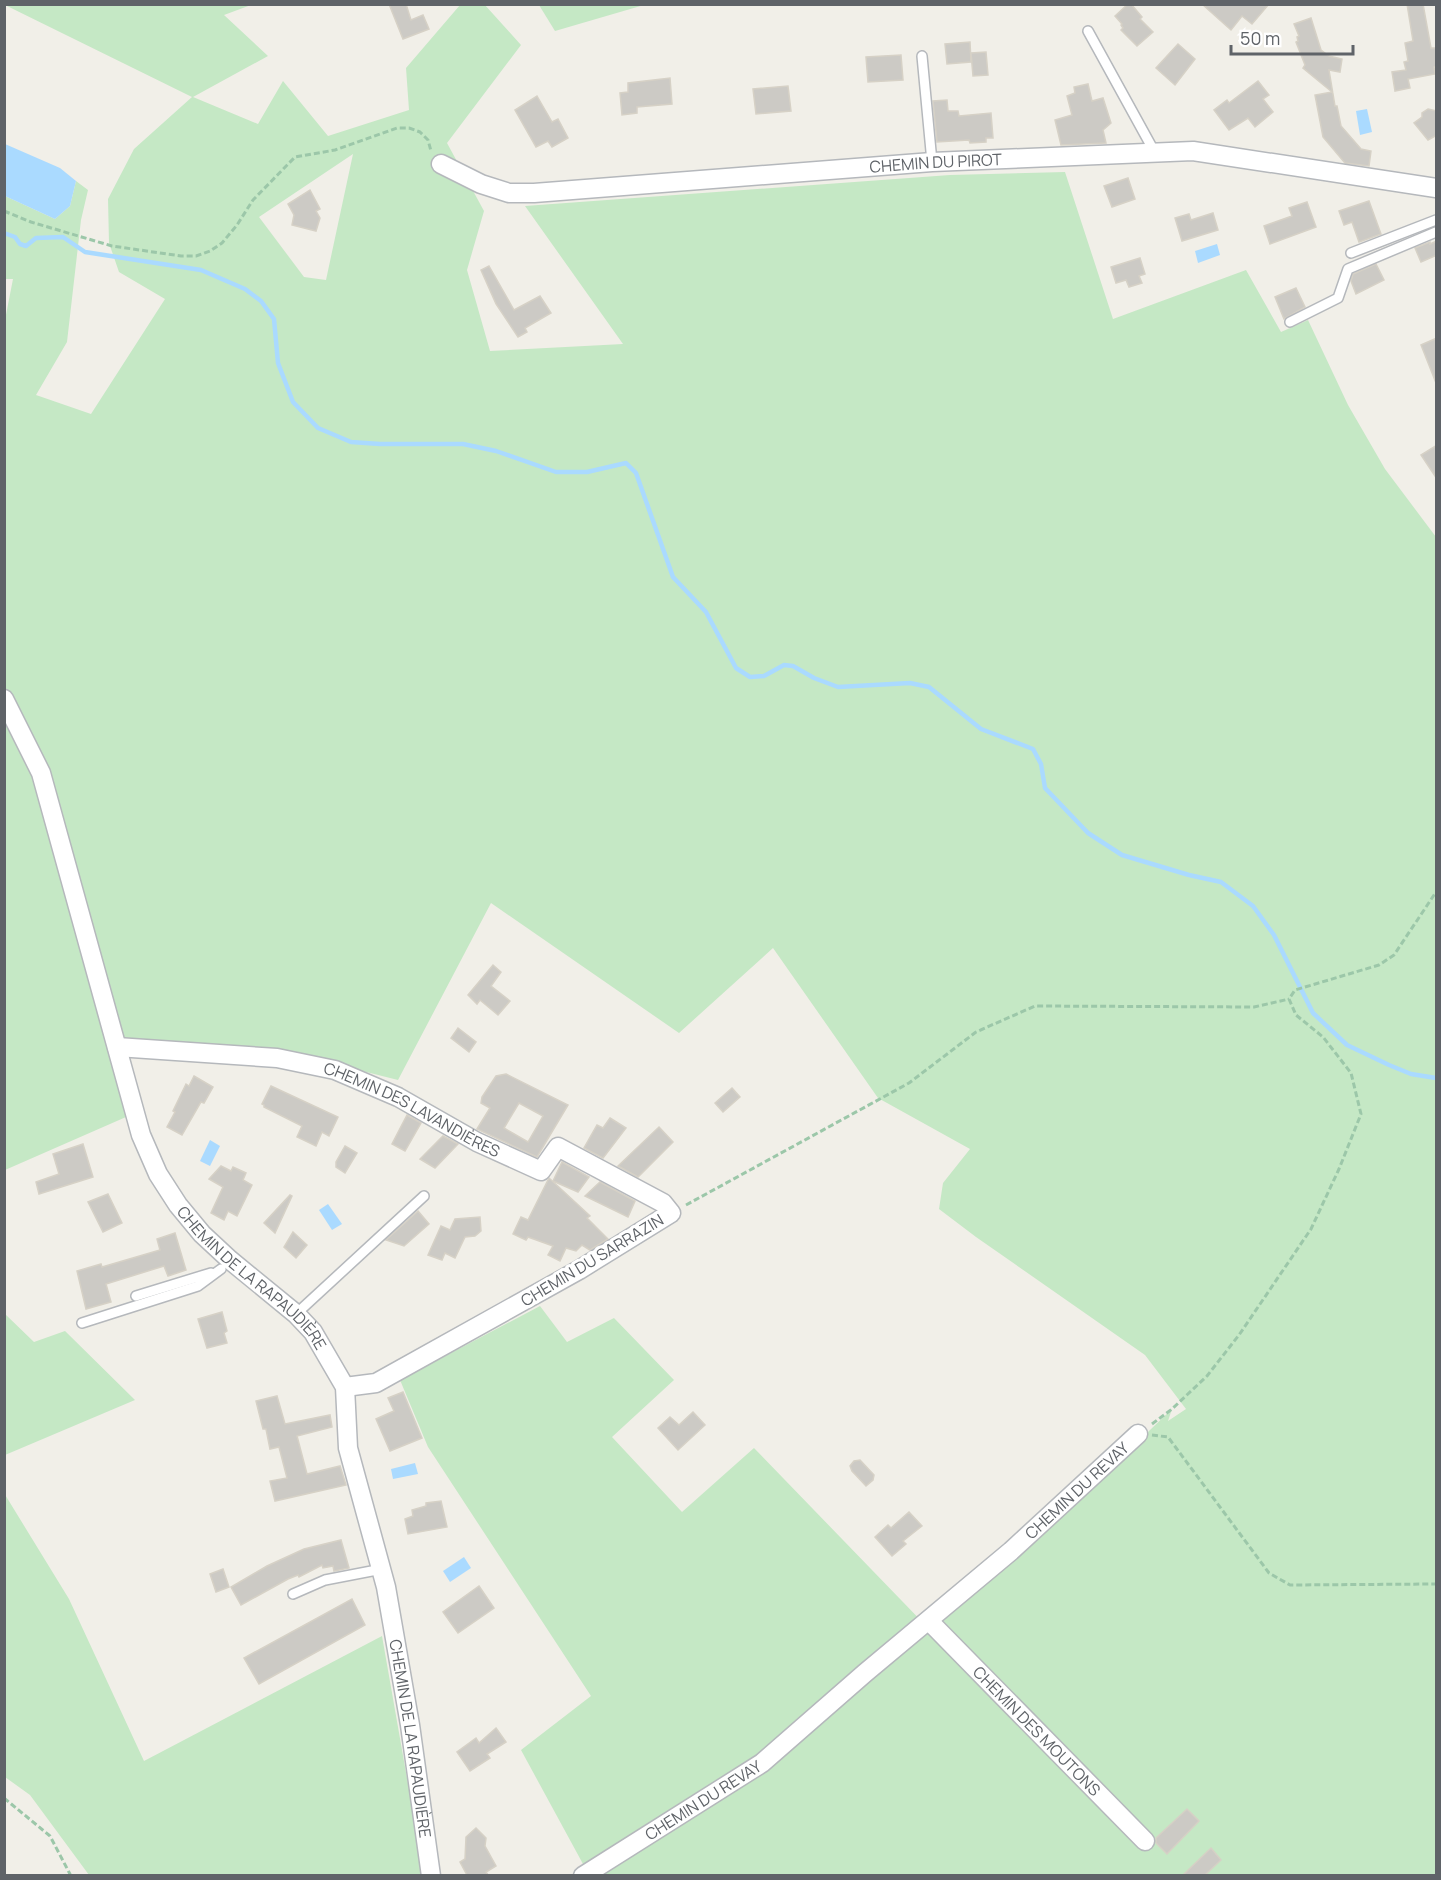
<svg xmlns="http://www.w3.org/2000/svg" width="1441" height="1880" viewBox="0 0 1441 1880" font-family="Manrope,sans-serif">
  <style>
    .green { fill: #c5e8c5; fill-rule: evenodd }
    .water { fill: #aadaff }
    .lines { fill: none; stroke-linecap: round; stroke-linejoin: round }
    .stream { stroke: #aadaff; stroke-width: 4.5 }
    .building { fill: #cccac5; stroke: #d6d1c6; stroke-width: 1.5; fill-rule: evenodd }
    .lane-casing { stroke: #b5b8bc; stroke-width: 12 }
    .street-casing { stroke: #b5b8bc; stroke-width: 21 }
    .path { stroke: #9cc7a9; stroke-width: 3; stroke-dasharray: 6 3; stroke-linecap: butt }
    .lane { stroke: #fff; stroke-width: 9 }
    .street { stroke: #fff; stroke-width: 18 }
    .labels { text-anchor: middle; stroke-width: 6; stroke-linejoin: round; paint-order: stroke }
    .street-label { font-size: 16px; fill: #5f6368; stroke: #fff }
  </style>
  <rect width="100%" height="100%" fill="#f1efe8"/>
  <g class="green">
    <path d="M484 4 521 45 447 143 484 211 467 270 490 351 623 344 525 206 950 175 1065 172 1113 319 1246 270 1281 332 1308 320 1348 405 1385 469 1436 537V1875H589L521 1750 591 1696 428 1447 400 1380 540 1306 567 1342 614 1318 674 1380 612 1437 682 1512 754 1448 931 1631 1019 1555 1172 1409 1168 1421 1186 1409 1145 1355 976 1237 939 1209 943 1183 970 1149 878 1098 773 948 679 1033 491 903 398 1080 299 1055 104 1036 126 1117 5 1170 4 325 13 279H5V196L55 219 70 206 76 181 88 190 81 220 67 342 36 395 91 414 165 299 119 272 109 243 108 199 134 149 192 97 5 5H251L224 15 268 56 193 97 258 124 283 81 328 136 409 110 406 68 460 5ZM353 154 326 280 304 277 259 217Z"/>
    <polygon points="539,5 644,5 555,31"/>
    <polygon points="5,1314 34,1342 65,1331 135,1400 5,1455"/>
    <polygon points="4,1493 69,1599 144,1761 382,1636 424,1875 89,1875 30,1795 5,1777"/>
  </g>
  <g class="water">
    <polygon points="1367,109 1372,132 1360,135 1356,111"/>
    <polygon points="5,144 60,168 76,181 70,206 55,219 5,196"/>
    <polygon points="1217,244 1220,255 1198,263 1195,251"/>
    <polygon points="210,1140 220,1146 210,1166 200,1161"/>
    <polygon points="328,1204 342,1224 332,1230 319,1210"/>
    <polygon points="415,1463 418,1474 393,1479 391,1469"/>
    <polygon points="464,1557 471,1568 450,1582 443,1571"/>
  </g>
  <g class="lines">
    <polyline class="stream" points="4,233 15,237 20,244 26,246 36,238 63,237 85,252 201,270 245,289 261,301 274,319 278,363 293,402 318,428 351,442 380,444 463,444 496,451 556,472 587,472 626,463 636,473 673,577 706,612 736,668 750,677 764,676 784,665 793,666 814,678 838,687 910,683 929,687 981,729 1033,749 1041,764 1045,788 1088,833 1122,855 1189,875 1221,882 1253,906 1274,935 1313,1013 1347,1045 1389,1065 1411,1074 1436,1078"/>
  </g>
  <g class="building">
    <polygon points="389,4 406,4 411,20 423,15 429,29 403,39"/>
    <polygon points="1128,4 1131,4 1142,17 1140,19 1153,32 1137,46 1121,30 1123,28 1121,25 1122,24 1115,16"/>
    <polygon points="1202,4 1269,4 1252,24 1242,16 1231,30"/>
    <polygon points="1407,4 1423,4 1431,48 1437,48 1437,66 1434,67 1435,74 1408,79 1410,88 1395,91 1392,72 1406,70 1404,62 1408,61 1405,43 1413,41"/>
    <polygon points="1311,18 1321,50 1329,56 1342,59 1340,72 1329,70 1335,106 1337,106 1341,126 1361,149 1371,151 1369,166 1345,163 1323,137 1315,95 1332,92 1303,68 1305,65 1296,42 1298,41 1297,37 1299,36 1294,24"/>
    <polygon points="970,42 971,62 947,64 945,44"/>
    <polygon points="1178,44 1195,59 1175,85 1156,68"/>
    <polygon points="986,52 988,75 973,76 971,53"/>
    <polygon points="901,55 903,80 868,82 866,57"/>
    <polygon points="670,78 672,104 637,107 637,113 622,115 620,93 628,92 628,83"/>
    <polygon points="1258,81 1269,95 1263,99 1273,112 1255,127 1248,118 1229,130 1214,110 1227,100 1229,103"/>
    <polygon points="1088,84 1092,101 1103,98 1111,123 1103,130 1106,143 1061,145 1055,120 1072,115 1067,96 1075,93 1074,87"/>
    <polygon points="788,86 791,111 756,114 753,89"/>
    <polygon points="537,96 552,122 558,119 568,138 552,147 548,141 536,147 515,110"/>
    <polygon points="947,100 948,111 958,111 959,116 991,113 993,138 986,138 986,142 970,143 969,140 937,142 933,101"/>
    <polygon points="1428,109 1437,111 1437,135 1428,140 1414,123 1422,117 1422,113"/>
    <polygon points="1128,178 1135,199 1112,207 1104,186"/>
    <polygon points="310,190 320,209 316,211 320,218 316,231 292,225 294,215 288,204"/>
    <polygon points="1369,201 1381,234 1359,242 1352,222 1344,225 1339,211"/>
    <polygon points="1307,202 1316,227 1270,244 1264,226 1292,216 1289,208"/>
    <polygon points="1213,213 1218,230 1182,241 1175,218 1189,214 1191,220"/>
    <polygon points="1437,241 1437,255 1421,262 1415,248 1430,242 1430,244"/>
    <polygon points="1140,258 1145,274 1139,276 1142,283 1129,287 1126,280 1116,283 1111,267"/>
    <polygon points="1376,264 1384,280 1356,294 1351,281 1353,274"/>
    <polygon points="489,266 514,310 540,296 551,313 525,328 527,332 518,337 496,304 481,270"/>
    <polygon points="1296,288 1305,307 1284,319 1275,297"/>
    <polygon points="1437,338 1437,383 1436,383 1421,345"/>
    <polygon points="1437,445 1437,479 1421,455"/>
    <polygon points="493,965 501,972 491,986 510,1001 498,1015 480,1000 477,1004 468,995"/>
    <polygon points="458,1028 476,1042 469,1052 451,1038"/>
    <path d="M506 1074 568 1105 537 1157 477 1129 490 1108 481 1103 482 1097 496 1076ZM519 1103 543 1116 528 1142 504 1128Z"/>
    <polygon points="194,1076 213,1087 204,1103 201,1102 182,1135 167,1127 175,1112 173,1111 186,1084 189,1086"/>
    <polygon points="271,1086 338,1117 329,1136 322,1132 316,1146 297,1137 302,1126 264,1107 264,1105 262,1104"/>
    <polygon points="732,1088 740,1097 723,1112 715,1103"/>
    <polygon points="407,1115 421,1123 405,1151 392,1144"/>
    <polygon points="610,1118 626,1128 603,1158 584,1148 597,1125 603,1128"/>
    <polygon points="659,1127 673,1142 638,1177 618,1166"/>
    <polygon points="443,1136 458,1144 435,1168 420,1159"/>
    <polygon points="83,1144 93,1177 39,1194 36,1182 59,1174 53,1154"/>
    <polygon points="345,1146 357,1153 345,1173 336,1167 336,1162"/>
    <polygon points="562,1162 589,1177 578,1192 553,1181"/>
    <polygon points="221,1166 231,1171 233,1167 246,1173 243,1180 252,1185 237,1216 228,1211 224,1220 211,1213 223,1187 209,1179"/>
    <polygon points="549,1178 590,1216 587,1218 608,1239 590,1250 582,1245 576,1251 566,1248 560,1261 548,1255 553,1246 528,1237 526,1240 513,1234 521,1217 528,1220"/>
    <polygon points="600,1182 635,1201 628,1217 585,1196"/>
    <polygon points="108,1194 122,1223 103,1232 88,1202"/>
    <polygon points="290,1195 292,1196 275,1233 264,1223"/>
    <polygon points="418,1211 429,1224 404,1246 386,1240"/>
    <polygon points="480,1217 481,1231 475,1236 465,1237 455,1258 445,1253 442,1260 428,1255 441,1226 450,1230 455,1219"/>
    <polygon points="293,1232 307,1245 296,1258 284,1247"/>
    <polygon points="175,1233 186,1270 168,1276 164,1266 106,1284 111,1302 86,1309 77,1271 101,1264 102,1267 160,1250 157,1239"/>
    <polygon points="222,1312 227,1331 224,1333 227,1343 207,1348 198,1319"/>
    <polygon points="403,1392 422,1438 390,1451 376,1419 394,1411 388,1398"/>
    <polygon points="277,1396 285,1424 330,1415 332,1427 297,1436 307,1474 340,1466 346,1485 275,1501 270,1481 287,1478 279,1447 270,1449 266,1429 263,1429 256,1401"/>
    <polygon points="693,1412 705,1425 678,1450 658,1428 670,1417 679,1425"/>
    <polygon points="860,1460 874,1475 873,1480 866,1486 852,1471 850,1466 854,1461"/>
    <polygon points="441,1501 447,1527 408,1534 405,1519 413,1516 412,1510 426,1506 426,1503"/>
    <polygon points="909,1512 922,1526 903,1541 906,1544 892,1556 875,1537 888,1525 891,1528"/>
    <polygon points="341,1540 349,1568 334,1571 333,1566 323,1568 322,1565 299,1577 298,1575 288,1579 241,1605 231,1587 267,1566 304,1549"/>
    <polygon points="223,1569 229,1587 216,1592 210,1574"/>
    <polygon points="479,1586 494,1608 458,1633 443,1612"/>
    <polygon points="352,1599 365,1625 259,1684 244,1658"/>
    <polygon points="496,1728 506,1742 487,1754 490,1758 470,1771 457,1752 476,1738 479,1743"/>
    <polygon points="1187,1809 1199,1821 1167,1854 1156,1843 1156,1838"/>
    <polygon points="476,1828 486,1838 485,1846 496,1866 486,1872 488,1875 467,1875 460,1862 465,1859 466,1837"/>
    <polygon points="1211,1848 1221,1860 1205,1875 1183,1875"/>
  </g>
  <g class="lines">
    <g class="lane-casing">
      <g id="lane">
        <polyline points="1088,31 1154,151"/>
        <polyline points="922,56 932,162"/>
        <polyline points="1351,253 1436,220"/>
        <polyline points="1290,322 1338,298 1348,269 1436,232"/>
        <polyline points="136,1296 211,1273"/>
        <polyline points="296,1314 424,1196"/>
        <polyline points="82,1323 198,1286 221,1269"/>
        <polyline points="293,1594 325,1580 382,1569"/>
      </g>
    </g>
    <g class="street-casing">
      <g id="street">
        <path id="s1" d="M441 164 481 184 509 193H534L932 162 1193 151 1436 188"/>
        <path id="s2" d="M4 699 41 773 141 1135 158 1174 178 1205 202 1234 230 1260 296 1314 313 1332 345 1387 348 1448 386 1587 410 1725 431 1876"/>
        <path id="s3" d="M117 1047 277 1058 335 1070 398 1097 477 1142 541 1171 558 1147 663 1203 671 1213 579 1270 376 1383 345 1387"/>
        <path id="s4" d="M929 1621 1145 1841"/>
        <path id="s5" d="M583 1876 762 1763 865 1673 1011 1551 1138 1434"/>
      </g>
    </g>
    <g class="path">
      <polyline points="4,211 31,222 112,246 181,256 196,256 210,251 222,243 237,225 253,200 295,157 335,150 397,128 409,128 420,132 428,140 431,151"/>
      <polyline points="686,1205 909,1083 976,1032 1035,1006 1254,1007 1289,999"/>
      <polyline points="1152,1424 1172,1409 1207,1376 1239,1335 1311,1229 1339,1169 1361,1114 1351,1073 1323,1037 1296,1015 1289,999 1295,990 1379,965 1394,955 1436,892"/>
      <polyline points="1152,1435 1168,1437 1269,1573 1290,1585 1436,1584"/>
      <polyline points="4,1798 50,1836 71,1876"/>
    </g>
    <use href="#lane" class="lane"/>
    <use href="#street" class="street"/>
  </g>
  <g class="labels">
    <g class="street-label">
      <text dy="6" stroke="none"><textPath href="#s1" startOffset="502">CHEMIN DU PIROT</textPath></text>
      <text dy="6" stroke="none"><textPath href="#s3" startOffset="306">CHEMIN DES LAVANDIÈRES</textPath></text>
      <text transform="translate(592 1260) rotate(-31)" y="6">CHEMIN DU SARRAZIN</text>
      <text dy="6" stroke="none"><textPath href="#s2" startOffset="642">CHEMIN DE LA RAPAUDIÈRE</textPath></text>
      <text dy="6" stroke="none"><textPath href="#s5" startOffset="628">CHEMIN DU REVAY</textPath></text>
      <text dy="6" stroke="none"><textPath href="#s4" startOffset="154">CHEMIN DES MOUTONS</textPath></text>
      <text dy="6" stroke="none"><textPath href="#s2" startOffset="1146">CHEMIN DE LA RAPAUDIÈRE</textPath></text>
      <text dy="6" stroke="none"><textPath href="#s5" startOffset="142">CHEMIN DU REVAY</textPath></text>
    </g>
  </g>
  <rect width="1441" height="1880" fill="none" stroke="#5f6368" stroke-width="12"/>
  <path d="M1231 45v9h122v-9" fill="none" stroke="#5f6368" stroke-width="3"/>
  <text x="1240" y="45" font-size="18" fill="#5f6368" stroke="#ffffff" stroke-width="4.5" paint-order="stroke">50 m</text>
</svg>
